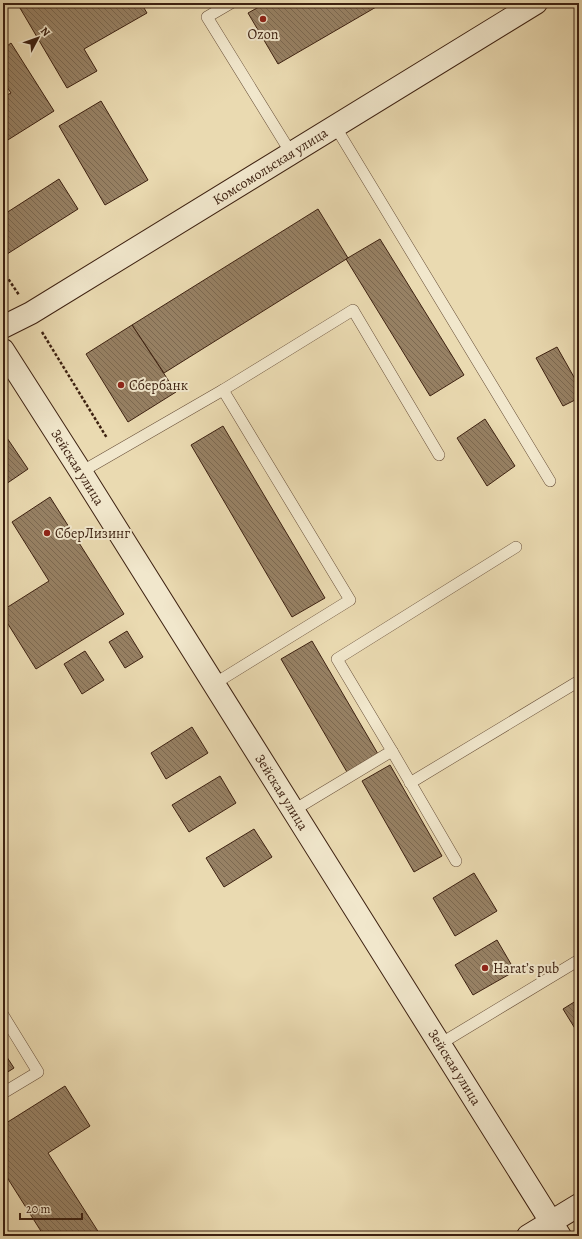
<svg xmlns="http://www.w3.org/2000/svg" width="582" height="1239" viewBox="0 0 582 1239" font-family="Alegreya,serif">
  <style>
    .building { fill: url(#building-back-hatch); stroke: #3d2111 }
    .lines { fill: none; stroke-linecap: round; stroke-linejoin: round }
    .lane-casing { stroke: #684f39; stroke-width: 12 }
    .secondary-casing { stroke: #3d2111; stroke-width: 24 }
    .path { stroke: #3d2111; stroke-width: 2.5; stroke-dasharray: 3 2; stroke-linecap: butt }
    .lane { stroke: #f1e7cc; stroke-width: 11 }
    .secondary { stroke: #f1e7cc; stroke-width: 22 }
    .poi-dot { fill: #8f2418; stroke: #f1e7cc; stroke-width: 1.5 }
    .labels { text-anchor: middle; stroke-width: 4; stroke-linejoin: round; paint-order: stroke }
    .poi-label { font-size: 14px; fill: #3d2111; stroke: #f1e7cc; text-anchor: start }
    .street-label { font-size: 14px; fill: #3d2111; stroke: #f1e7cc }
  </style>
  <defs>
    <pattern id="building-back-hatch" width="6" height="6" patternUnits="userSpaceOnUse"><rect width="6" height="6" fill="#978164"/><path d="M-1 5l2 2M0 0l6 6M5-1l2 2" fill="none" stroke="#7c6951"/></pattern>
  </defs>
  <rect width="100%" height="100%" fill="#eadab1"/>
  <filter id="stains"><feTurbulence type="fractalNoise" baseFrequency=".005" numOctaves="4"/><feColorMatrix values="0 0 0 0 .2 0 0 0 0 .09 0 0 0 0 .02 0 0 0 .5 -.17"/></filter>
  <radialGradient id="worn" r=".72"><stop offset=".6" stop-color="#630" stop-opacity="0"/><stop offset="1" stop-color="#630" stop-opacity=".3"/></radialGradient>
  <g class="building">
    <polygon points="17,3 141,3 147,13 84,49 97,71 67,88"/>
    <polygon points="266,3 383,3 278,64 248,13"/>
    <polygon points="11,43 54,111 3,143 3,97 11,93 3,81 3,49"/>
    <polygon points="101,101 148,180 105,205 59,126"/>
    <polygon points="59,179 78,209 4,256 3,254 3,215"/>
    <polygon points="318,209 348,258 164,373 132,325"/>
    <polygon points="380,239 464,375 430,396 346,259"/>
    <polygon points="132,325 176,392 128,422 86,354"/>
    <polygon points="557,347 579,386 579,398 563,406 536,358"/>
    <polygon points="485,419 515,466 487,486 457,438"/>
    <polygon points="223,426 325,598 292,617 191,445"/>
    <polygon points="3,432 28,469 6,484 3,480"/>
    <polygon points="50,497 124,614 36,669 3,616 3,610 49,581 12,522"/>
    <polygon points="127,631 143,657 125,668 109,642"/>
    <polygon points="312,641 378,754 347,772 281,659"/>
    <polygon points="85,651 104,680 82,694 64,664"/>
    <polygon points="192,727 208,753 166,779 151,753"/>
    <polygon points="390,765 442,856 414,872 362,781"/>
    <polygon points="220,776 236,803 189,832 172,805"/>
    <polygon points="254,829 272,857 224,887 206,858"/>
    <polygon points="474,873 497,911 455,936 433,898"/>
    <polygon points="497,940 515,971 473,995 455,965"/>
    <polygon points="579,999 579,1035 563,1009"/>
    <polygon points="3,1051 14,1068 3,1075"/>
    <polygon points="65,1086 90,1126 48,1153 101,1236 44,1236 3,1171 3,1125"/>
  </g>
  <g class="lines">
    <g class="lane-casing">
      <g id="lane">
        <polyline points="231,3 207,17 291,153"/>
        <polyline points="335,126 550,481"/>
        <polyline points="81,472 223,390"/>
        <polyline points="214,684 350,600 223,390 353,310 439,455"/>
        <polyline points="392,751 456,861"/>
        <polyline points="410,783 579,681"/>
        <polyline points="294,810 392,751 337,659 516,547"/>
        <polyline points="3,1015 38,1072 3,1093"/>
        <polyline points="440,1044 579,960"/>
      </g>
    </g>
    <g class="secondary-casing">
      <g id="secondary">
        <polyline points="3,327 31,313 536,3"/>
        <polyline points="3,350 81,472 560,1236"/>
        <polyline points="528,1236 579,1205"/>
      </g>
    </g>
    <g class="path">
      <polyline points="3,271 19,295"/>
      <polyline points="42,332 107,438"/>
    </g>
    <use href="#lane" class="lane"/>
    <use href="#secondary" class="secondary"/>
  </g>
  <g class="poi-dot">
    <circle cx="263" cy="19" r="4"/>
    <circle cx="121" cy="385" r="4"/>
    <circle cx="47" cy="533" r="4"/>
    <circle cx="485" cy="968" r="4"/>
  </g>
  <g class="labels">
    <g class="poi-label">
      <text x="263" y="39" text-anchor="middle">Ozon</text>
      <text x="129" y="390">Сбербанк</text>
      <text x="55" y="538">СберЛизинг</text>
      <text x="493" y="973">Harat’s pub</text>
    </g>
    <g class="street-label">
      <text transform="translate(270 166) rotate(-32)" y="5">Комсомольская улица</text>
      <text transform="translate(78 467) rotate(58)" y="5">Зейская улица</text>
      <text transform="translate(282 792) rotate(58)" y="5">Зейская улица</text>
      <text transform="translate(455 1067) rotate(58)" y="5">Зейская улица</text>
    </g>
  </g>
  <rect width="582" height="1239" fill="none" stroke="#eadab1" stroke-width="16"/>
  <rect x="4" y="4" width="574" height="1231" fill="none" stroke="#3d2111" stroke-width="2"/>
  <rect x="8" y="8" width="566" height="1223" fill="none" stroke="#3d2111"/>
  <g transform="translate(38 38) rotate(49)" stroke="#f1e7cc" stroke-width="3" paint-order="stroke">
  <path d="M0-3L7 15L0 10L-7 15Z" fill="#3d2111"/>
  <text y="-6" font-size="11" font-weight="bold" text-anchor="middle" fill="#3d2111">N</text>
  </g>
  <path d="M20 1213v6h62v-6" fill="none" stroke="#3d2111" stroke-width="2"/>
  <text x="26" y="1213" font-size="12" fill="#3d2111" stroke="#f1e7cc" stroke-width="3" paint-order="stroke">20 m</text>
  <rect width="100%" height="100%" filter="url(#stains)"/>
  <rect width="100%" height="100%" fill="url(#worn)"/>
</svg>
